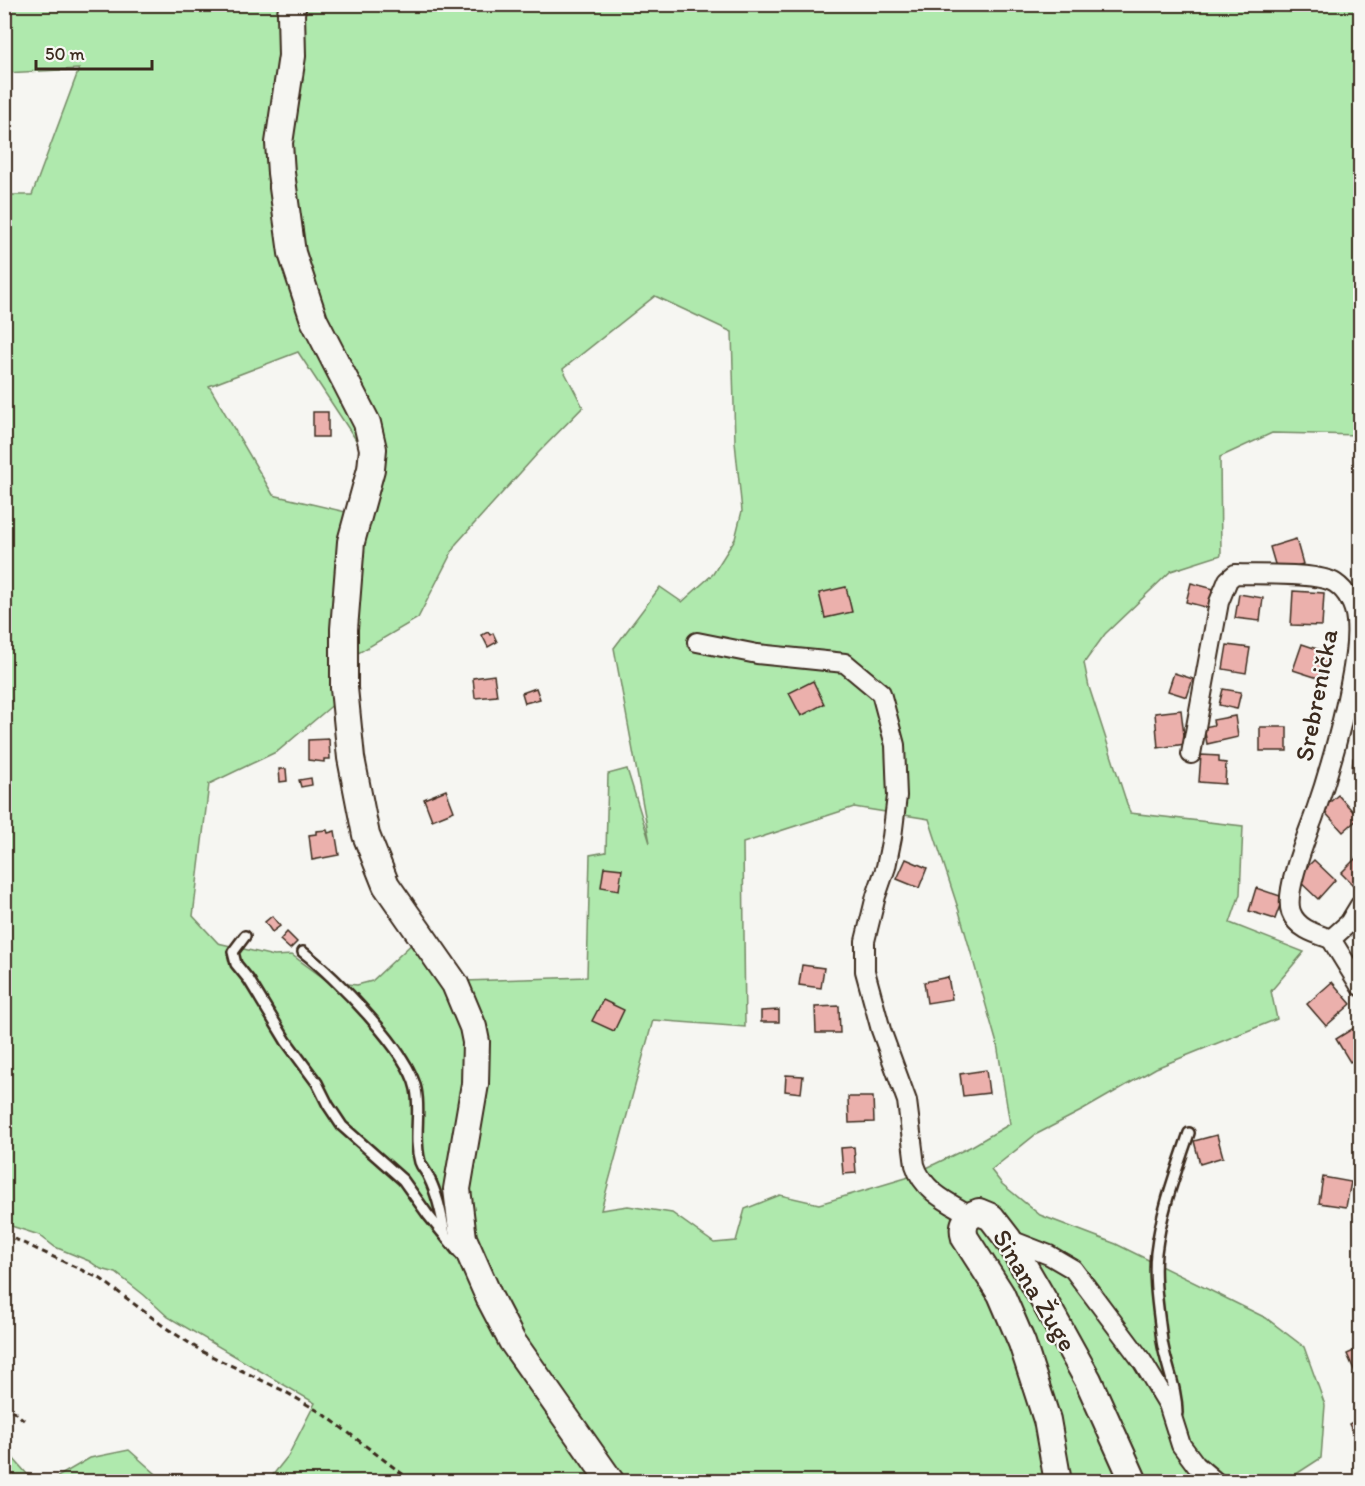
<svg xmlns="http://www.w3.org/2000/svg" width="1365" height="1486" viewBox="0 0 1365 1486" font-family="Itim,sans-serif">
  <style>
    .green { fill: #afe9ad; stroke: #758a66; stroke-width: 1.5; fill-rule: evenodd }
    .building { fill: #ebb0ac; stroke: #3b2a1e; stroke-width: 1.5 }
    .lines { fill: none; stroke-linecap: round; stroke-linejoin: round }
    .lane-casing { stroke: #3b2a1e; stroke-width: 14 }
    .street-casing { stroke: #3b2a1e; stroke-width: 22 }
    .secondary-casing { stroke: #3b2a1e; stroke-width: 30 }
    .path { stroke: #3b2a1e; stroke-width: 3; stroke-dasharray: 6 4.5; stroke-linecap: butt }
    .lane { stroke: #f6f6f2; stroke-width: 9 }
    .street { stroke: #f6f6f2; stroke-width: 18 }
    .secondary { stroke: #f6f6f2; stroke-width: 26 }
    .labels { text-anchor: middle; stroke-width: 4.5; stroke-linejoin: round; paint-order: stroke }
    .street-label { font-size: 26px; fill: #3b2a1e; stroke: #f6f6f2 }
  </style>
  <rect width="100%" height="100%" fill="#f6f6f2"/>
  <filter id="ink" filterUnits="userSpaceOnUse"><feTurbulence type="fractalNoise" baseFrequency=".0167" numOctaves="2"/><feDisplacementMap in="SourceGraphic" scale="12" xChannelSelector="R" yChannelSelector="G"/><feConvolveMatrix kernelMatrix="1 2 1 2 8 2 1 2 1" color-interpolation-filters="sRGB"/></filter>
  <g filter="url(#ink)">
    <g class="green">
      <path d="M5 5H1360V435L1272 433 1220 457 1221 555 1171 571 1105 634 1084 663 1089 687 1130 813 1243 826 1240 894 1230 923 1304 952 1271 991 1277 1019 1156 1068 1083 1110 1035 1135 991 1170 1002 1184 1040 1215 1116 1244 1266 1318 1304 1347 1325 1405 1321 1458 1284 1482 268 1481 288 1456 315 1403 168 1317 144 1295 116 1273 101 1269 89 1261 55 1247 39 1235 5 1224V195H32L79 69 5 73ZM655 296 732 332 735 442 742 511 735 539 713 574 682 602 660 587 614 648 650 843 627 769 608 774 606 852 590 855 587 977 465 981 416 940 372 981 357 985 329 982 292 955 274 956 218 943 193 916 209 784 278 751 335 703 346 512 273 495 209 386 298 352 360 446 385 465 360 552 355 655 418 618 456 544 539 452 583 407 563 369ZM854 807 929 819 959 911 997 1044 1010 1124 972 1146 906 1178 819 1204 780 1195 745 1209 736 1241 714 1243 672 1213 628 1206 601 1210 653 1020 745 1027 743 843Z"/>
      <polygon points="5,1449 27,1474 54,1479 90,1458 129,1450 164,1481 5,1481"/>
    </g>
    <g class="building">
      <rect x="313" y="412" width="15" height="25"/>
      <polygon points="1296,539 1303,564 1277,571 1270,547"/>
      <polygon points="1191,583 1214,589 1209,608 1186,602"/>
      <polygon points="846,587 852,612 825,618 819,593"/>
      <polygon points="1293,591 1324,593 1322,626 1291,625"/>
      <polygon points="1239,594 1263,598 1260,621 1235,618"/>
      <polygon points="488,632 490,635 493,633 497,642 488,647 482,635"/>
      <polygon points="1302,644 1329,653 1321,679 1293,670"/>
      <polygon points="1227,645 1250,648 1246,673 1223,669"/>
      <polygon points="1174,673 1193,679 1187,697 1168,691"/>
      <polygon points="494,675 497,696 475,698 473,678"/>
      <polygon points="813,681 824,704 801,716 789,693"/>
      <polygon points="536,688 540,699 525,703 522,693"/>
      <polygon points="1223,689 1241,692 1237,709 1219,705"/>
      <polygon points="1359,692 1360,692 1360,723 1353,721"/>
      <polygon points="1181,710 1185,744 1158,748 1155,713"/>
      <polygon points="1235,716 1238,737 1207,744 1204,727 1214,725 1213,720"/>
      <rect x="1260" y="727" width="27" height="24"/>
      <polygon points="329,739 330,759 324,759 324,762 308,760 308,740"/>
      <polygon points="1358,749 1360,750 1360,773 1352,772 1353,758 1357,758"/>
      <polygon points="1201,755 1219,756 1219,762 1226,763 1225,784 1199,782"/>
      <polygon points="279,769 286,769 287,781 280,782"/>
      <polygon points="311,778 312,785 301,787 299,780"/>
      <polygon points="446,790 454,811 432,820 424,799"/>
      <polygon points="1338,795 1359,818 1343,832 1322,809"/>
      <polygon points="327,830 328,833 335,831 339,855 312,860 309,835 316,834 316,831"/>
      <polygon points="1358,856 1360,858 1359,891 1341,873"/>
      <polygon points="906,859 927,868 919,888 897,879"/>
      <polygon points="1314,860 1335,880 1318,899 1296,878"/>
      <polygon points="604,867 622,869 619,890 601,887"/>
      <polygon points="1256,888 1283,897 1275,919 1249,911"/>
      <polygon points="272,916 280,926 272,932 265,922"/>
      <polygon points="287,932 297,942 290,949 280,940"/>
      <polygon points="802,965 824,968 821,988 799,985"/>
      <polygon points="948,977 952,999 927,1003 924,982"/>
      <polygon points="1332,982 1351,1004 1326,1026 1307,1004"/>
      <polygon points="603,1000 624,1010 614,1031 592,1021"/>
      <polygon points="839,1006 840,1033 816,1033 815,1007"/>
      <polygon points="779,1010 779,1022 761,1022 761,1011"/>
      <polygon points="1360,1024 1360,1056 1350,1062 1336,1039"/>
      <polygon points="986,1070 989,1093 963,1096 960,1074"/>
      <polygon points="786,1075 803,1076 801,1093 785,1091"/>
      <polygon points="848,1097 873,1097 874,1122 849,1123"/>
      <polygon points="1217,1135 1223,1157 1200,1164 1194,1141"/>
      <polygon points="854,1147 856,1173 843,1174 841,1148"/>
      <polygon points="1323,1177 1351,1182 1346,1207 1319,1203"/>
      <polygon points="1360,1348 1360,1372 1356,1374 1347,1354"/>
      <polygon points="1360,1418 1360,1444 1359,1445 1349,1424"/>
    </g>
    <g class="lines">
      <g class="lane-casing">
        <g id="lane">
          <polyline points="245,936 233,952 236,964 249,980 286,1041 317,1083 328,1105 342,1126 403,1180 428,1215 459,1253"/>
          <path d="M303 952C334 976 409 1052 416 1089 421 1113 413 1138 420 1162 422 1168 427 1172 429 1178 438 1196 442 1215 445 1235"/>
          <path d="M1177 1413C1177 1388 1166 1366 1162 1341 1159 1313 1153 1281 1156 1253 1161 1211 1176 1172 1189 1133"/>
        </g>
      </g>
      <g class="street-casing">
        <g id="street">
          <path d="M697 642 757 654 845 663 881 693 895 745 897 796 892 837 886 867 876 896 865 941V971L881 1030 907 1101 915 1165C923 1191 948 1202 970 1215"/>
          <path d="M1191 754 1219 602 1228 580 1235 574C1257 575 1318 572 1335 583 1347 591 1355 606 1356 621 1358 642 1354 664 1350 684 1341 730 1329 773 1314 816 1306 838 1284 892 1291 912 1297 929 1316 934 1331 939L1349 923 1360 905"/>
          <polyline points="1331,939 1360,986"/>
          <polyline points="1008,1239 1049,1255 1073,1269 1142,1361 1168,1404 1181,1445 1196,1465 1216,1482"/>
        </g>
      </g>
      <g class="secondary-casing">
        <g id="secondary">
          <polyline points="293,4 291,13 292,56 279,143 281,173 292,253 314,320 367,423 373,449 371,469 351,542 344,629 344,688 351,758 366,835 386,885 455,984 473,1027 476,1042 475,1084 457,1189 463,1238 489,1297 512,1341 611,1482"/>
          <path d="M1058 1482 1047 1420 1022 1343 1001 1294 965 1238C961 1225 966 1216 979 1212L991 1217 1008 1239 1047 1306 1088 1380 1134 1482"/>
        </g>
      </g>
      <g class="path">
        <polyline points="4,1234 101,1279 166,1328 203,1352 284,1391 325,1415 413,1482"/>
        <polyline points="4,1403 24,1420"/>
      </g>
      <use href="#lane" class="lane"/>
      <use href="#street" class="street"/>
      <use href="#secondary" class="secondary"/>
    </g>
  </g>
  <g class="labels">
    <g class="street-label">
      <text transform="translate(1316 695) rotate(-79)" y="9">Srebrenička</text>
      <text transform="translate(1035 1290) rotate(59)" y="9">Sinana Žuge</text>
    </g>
  </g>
  <rect width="1365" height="1486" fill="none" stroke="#f6f6f2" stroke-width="24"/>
  <rect x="12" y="12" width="1341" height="1462" fill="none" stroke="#3b2a1e" stroke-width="2" filter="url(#ink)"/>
  <path d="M36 60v9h116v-9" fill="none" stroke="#3b2a1e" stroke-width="3"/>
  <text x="45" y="60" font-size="18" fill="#3b2a1e" stroke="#f6f6f2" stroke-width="4.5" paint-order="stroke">50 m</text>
</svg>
